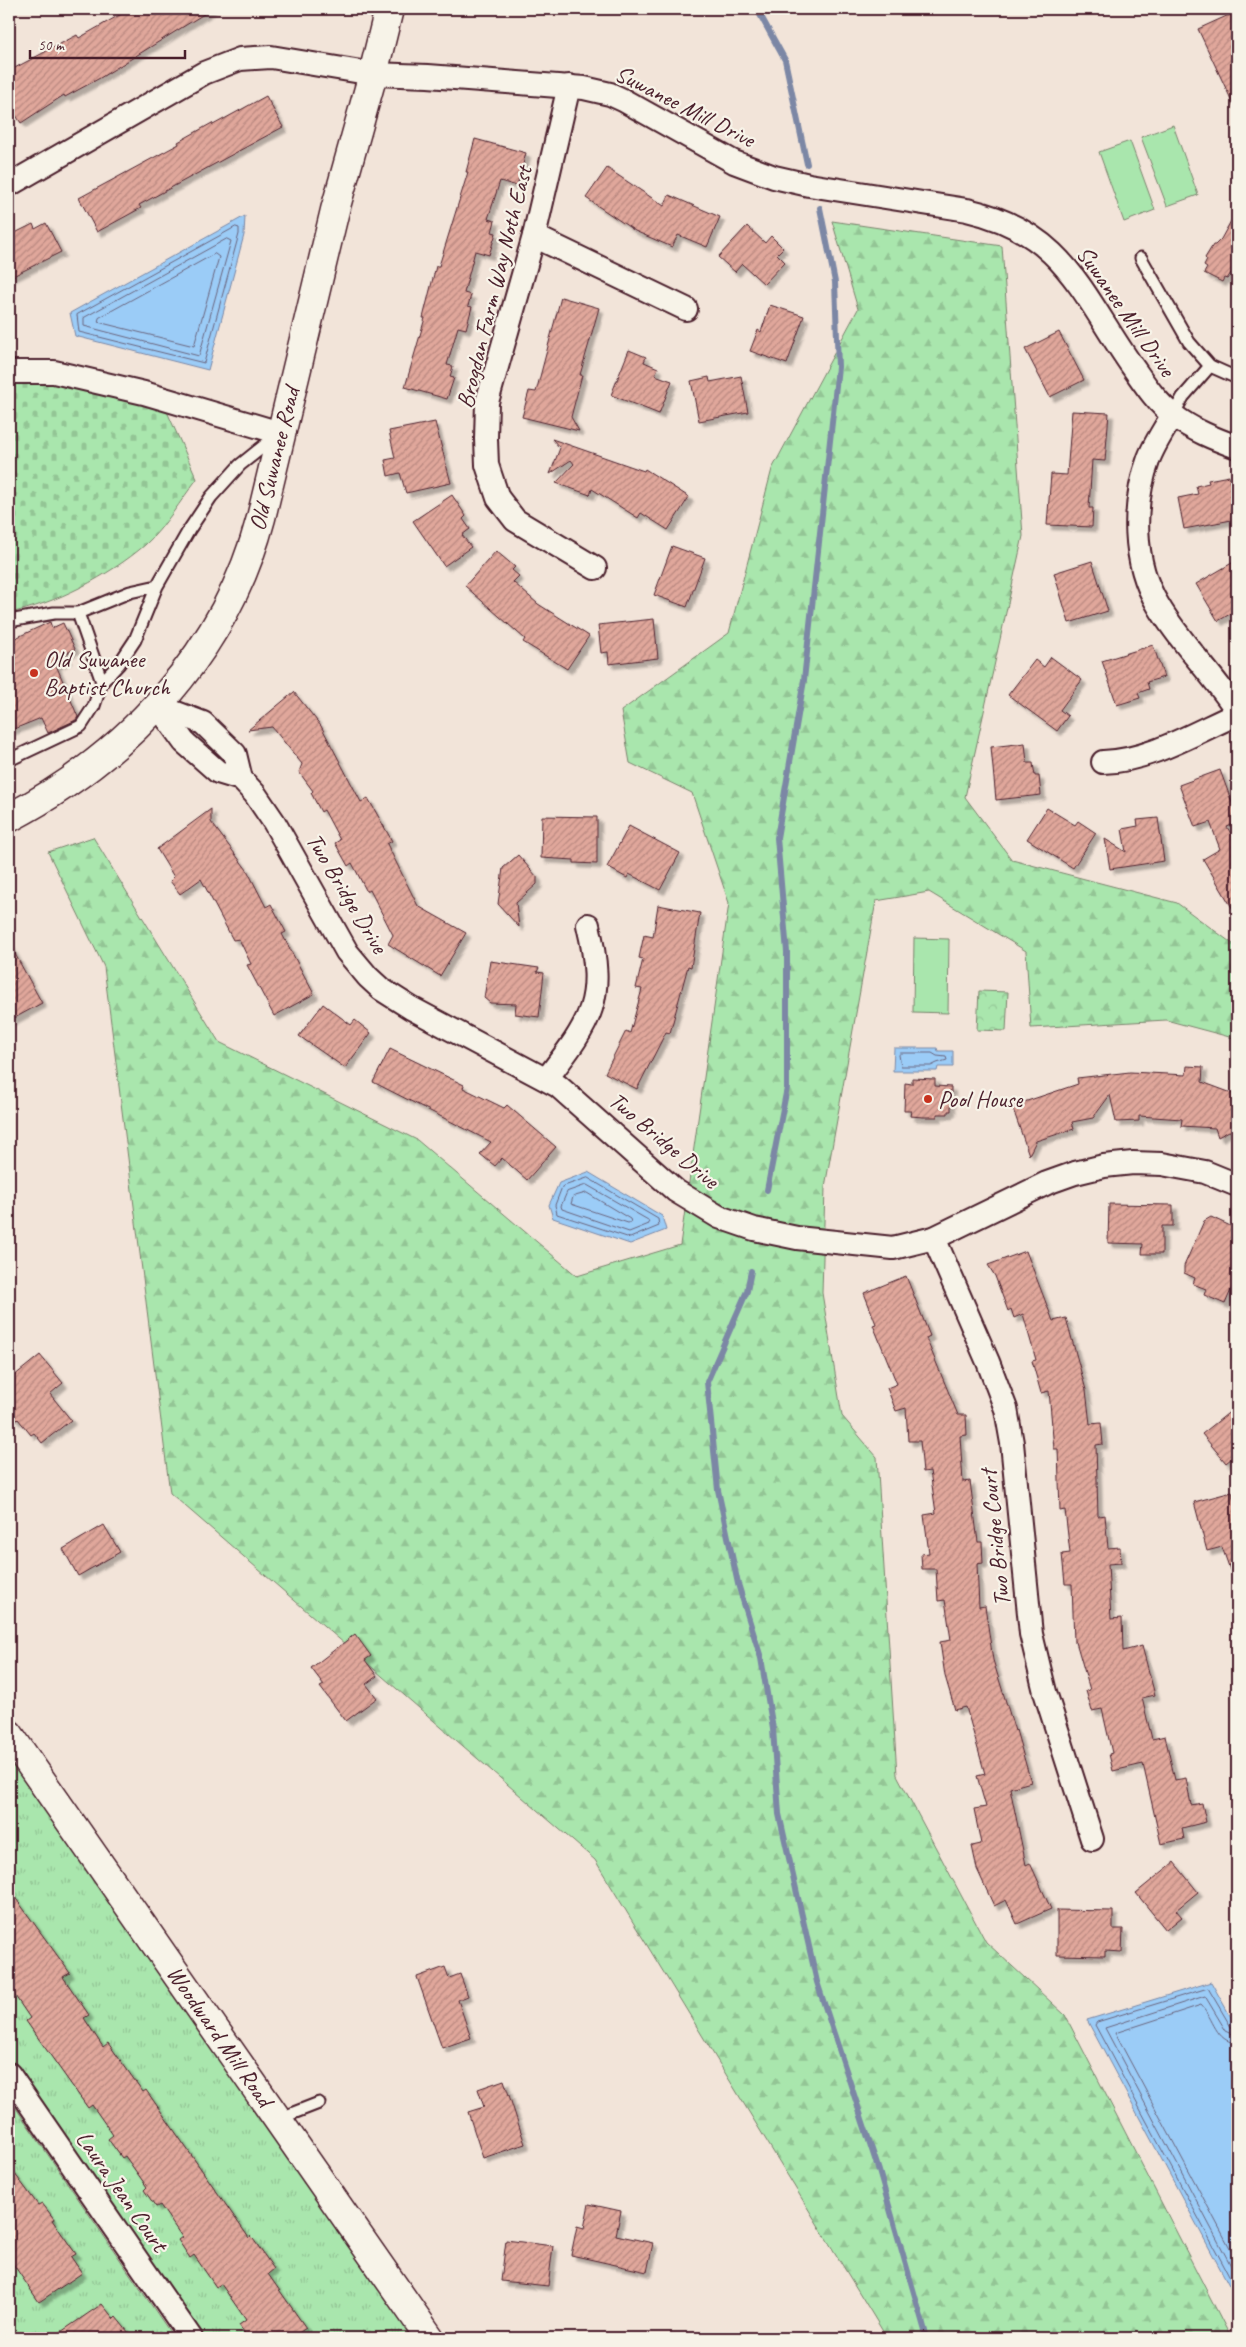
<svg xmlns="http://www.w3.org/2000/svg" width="1246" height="2347" viewBox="0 0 1246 2347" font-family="Caveat,sans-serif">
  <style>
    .grass { fill: url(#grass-tufts); stroke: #7a826c }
    .forest { fill: url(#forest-firs); stroke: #7a826c }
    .cemetery { fill: url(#cemetery-stones); stroke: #7a826c }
    .park { fill: url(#park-crowns); stroke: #7a826c }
    .pitch { fill: #a9e6ad; stroke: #7a826c }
    .water { fill: #9bccf7; stroke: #7b87a5 }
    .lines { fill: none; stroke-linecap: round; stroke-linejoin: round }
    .shore { stroke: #6a647d; stroke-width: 1 }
    .stream { stroke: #7b87a5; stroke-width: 6 }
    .building { fill: url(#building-hatch); stroke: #4a1f2b; filter: url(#shadow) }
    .lane-casing { stroke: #4a1f2b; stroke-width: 15 }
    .street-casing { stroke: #4a1f2b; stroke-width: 26 }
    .secondary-casing { stroke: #4a1f2b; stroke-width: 31 }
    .lane { stroke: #f7f3e8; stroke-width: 11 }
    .street { stroke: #f7f3e8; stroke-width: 22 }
    .secondary { stroke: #f7f3e8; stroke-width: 28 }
    .poi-dot { fill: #c8321e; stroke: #f7f3e8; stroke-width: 2 }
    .labels { text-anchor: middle; stroke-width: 4.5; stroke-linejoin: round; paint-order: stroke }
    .street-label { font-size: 24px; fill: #4a1f2b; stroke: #f7f3e8 }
    .poi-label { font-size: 24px; fill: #4a1f2b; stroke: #f7f3e8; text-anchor: start }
  </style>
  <defs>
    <pattern id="grass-tufts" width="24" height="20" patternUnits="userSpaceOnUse" patternTransform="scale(1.25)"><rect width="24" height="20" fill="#a9e6ad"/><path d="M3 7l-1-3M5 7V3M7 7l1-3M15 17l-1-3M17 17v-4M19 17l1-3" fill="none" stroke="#93c595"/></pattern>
    <pattern id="forest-firs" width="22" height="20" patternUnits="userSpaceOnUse" patternTransform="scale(1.25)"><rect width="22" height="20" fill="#a9e6ad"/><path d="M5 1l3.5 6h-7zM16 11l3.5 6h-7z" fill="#93c595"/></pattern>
    <pattern id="cemetery-stones" width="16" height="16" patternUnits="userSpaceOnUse" patternTransform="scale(1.25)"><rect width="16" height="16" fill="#a9e6ad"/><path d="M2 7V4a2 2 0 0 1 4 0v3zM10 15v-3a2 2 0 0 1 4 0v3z" fill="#93c595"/></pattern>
    <pattern id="park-crowns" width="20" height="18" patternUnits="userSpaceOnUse" patternTransform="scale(1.25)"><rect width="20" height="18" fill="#a9e6ad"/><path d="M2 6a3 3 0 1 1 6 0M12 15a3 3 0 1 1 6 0" fill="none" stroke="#93c595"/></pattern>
    <pattern id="building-hatch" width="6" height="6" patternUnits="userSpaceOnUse" patternTransform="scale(1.25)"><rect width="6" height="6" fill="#e0a79b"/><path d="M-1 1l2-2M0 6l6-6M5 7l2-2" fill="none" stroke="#b8877f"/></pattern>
    <filter id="shadow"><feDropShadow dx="4.5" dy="4.5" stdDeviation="1" flood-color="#0004"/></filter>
  </defs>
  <rect width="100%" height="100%" fill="#f2e4d9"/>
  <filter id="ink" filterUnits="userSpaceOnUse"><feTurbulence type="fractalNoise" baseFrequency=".02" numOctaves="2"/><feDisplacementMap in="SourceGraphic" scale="10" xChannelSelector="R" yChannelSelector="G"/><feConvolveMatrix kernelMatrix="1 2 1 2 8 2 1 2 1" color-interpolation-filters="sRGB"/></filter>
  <g filter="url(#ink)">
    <g class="grass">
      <polygon points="9,1750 417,2338 203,2338 9,2057"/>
      <polygon points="9,2098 174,2338 9,2338"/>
    </g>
    <polygon class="forest" points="832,221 1002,246 1023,536 965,797 1012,860 1177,903 1237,947 1237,1039 1166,1020 1031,1028 1026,951 929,892 876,901 825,1187 822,1293 842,1416 877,1457 897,1775 986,1942 1065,2015 1231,2338 887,2338 595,1860 170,1493 104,967 48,852 93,837 219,1042 417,1140 577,1276 680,1245 729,903 692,793 630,763 621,711 729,633 772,469 858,309"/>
    <path class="cemetery" d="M44 376 165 407 197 479C181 500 165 527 145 545 109 576 55 604 9 613V377Z"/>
    <polygon class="park" points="979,991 1008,992 1006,1031 977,1030"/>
    <g class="pitch">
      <polygon points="1173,125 1198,195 1167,206 1141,137"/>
      <polygon points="1130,141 1155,210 1124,222 1099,152"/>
      <polygon points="914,938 949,939 948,1013 913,1012"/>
    </g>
    <g class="water">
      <polygon points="245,216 244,235 208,370 75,336 70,313"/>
      <polygon points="894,1048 937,1048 938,1051 953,1051 953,1067 938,1067 937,1071 893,1071"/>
      <polygon points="588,1172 662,1216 666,1230 630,1244 553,1218 549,1205 559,1183"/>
      <polygon points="1211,1982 1237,2028 1237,2300 1087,2020"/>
    </g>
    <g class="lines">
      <g class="shore">
        <polygon points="236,227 239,228 239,234 204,363 79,332 77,315"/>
        <polygon points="227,239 231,241 199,356 84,326 84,318"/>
        <polygon points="215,254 219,257 194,346 98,322 99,318"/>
        <polygon points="901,1053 932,1053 937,1056 946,1057 947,1060 937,1063 931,1066 901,1066 899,1055"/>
        <polygon points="588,1178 658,1219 659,1226 630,1238 557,1214 555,1205 562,1187"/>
        <polygon points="587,1185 648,1220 649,1224 629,1232 562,1209 561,1206 567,1192"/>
        <polygon points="587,1193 630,1219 631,1222 628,1223 571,1204 573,1197"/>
        <polyline points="1237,2029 1231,2027 1208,1988 1097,2022 1095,2025 1237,2290"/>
        <polyline points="1237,2036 1226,2031 1205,1996 1105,2028 1237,2277"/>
        <path d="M1237 2043C1215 2042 1214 2018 1201 2005L1115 2033 1237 2261"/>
      </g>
      <g class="stream">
        <polyline points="757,9 785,60 807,164"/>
        <polyline points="767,1190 787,1088 787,952 777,838 804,680 838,367 835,282 820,208"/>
        <polyline points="751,1271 747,1291 707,1382 718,1490 738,1584 761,1658 773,1729 779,1814 817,1982 879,2171 927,2338"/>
      </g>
    </g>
    <g class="building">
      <polygon points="130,9 212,9 100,78 65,97 64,95 21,123 9,105 9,71 77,35 79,38"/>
      <polygon points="1231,14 1237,27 1237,112 1198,29"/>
      <polygon points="266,96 283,127 139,205 141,208 97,232 79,198 179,144 178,142 212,123 213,125"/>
      <polygon points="475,139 526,153 517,186 500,181 488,219 495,221 492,232 496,233 489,255 475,251 464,293 471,295 468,306 472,307 466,329 458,327 447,365 453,366 450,377 454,378 447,399 405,387 425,318 423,318 436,266 439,266 468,172 466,172"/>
      <polygon points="607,168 664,206 669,195 720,217 707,247 678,235 672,247 635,231 586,198"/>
      <polygon points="1237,210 1237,265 1233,273 1231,273 1227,279 1224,278 1222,282 1204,273 1207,268 1204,266 1207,260 1205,258 1213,245 1215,245 1221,239"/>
      <polygon points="46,223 61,252 9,278 9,236 33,224 35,229"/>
      <polygon points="747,226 765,243 771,236 783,248 777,254 785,262 764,284 742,264 735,272 718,257"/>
      <polygon points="561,297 599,308 580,375 582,375 571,417 579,431 522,417 529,391 536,392"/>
      <polygon points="770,305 804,316 787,364 750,351 758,330 761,332"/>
      <polygon points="1059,332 1084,380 1050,397 1025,349"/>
      <polygon points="629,350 646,357 644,362 658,368 655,375 672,381 659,414 611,395"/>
      <polygon points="741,376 748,412 699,421 691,381 709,377 710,382"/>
      <polygon points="1072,411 1109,413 1105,461 1092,460 1089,508 1093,508 1092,527 1047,525 1051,474 1067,475"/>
      <polygon points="435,422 451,483 406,493 400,473 388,476 385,460 395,458 389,431"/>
      <polygon points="552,439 644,471 645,469 689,497 668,530 641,513 638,518 592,489 590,495 556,483 574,464 571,460 550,474 560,448"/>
      <polygon points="1229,476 1237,519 1184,529 1178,498 1198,494 1196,486 1209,483 1208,480"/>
      <polygon points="452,495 466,516 463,519 470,529 462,535 471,547 444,566 413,521"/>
      <polygon points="672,546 705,558 687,607 654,595"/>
      <polygon points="496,551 515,567 512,570 519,576 513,582 538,604 589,636 567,669 523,642 525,639 465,586"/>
      <polygon points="1237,560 1237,610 1218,621 1196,584"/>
      <polygon points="1092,561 1108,611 1069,623 1054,573"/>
      <polygon points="654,619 658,658 609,664 608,652 601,653 598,625"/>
      <polygon points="50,622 52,628 63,623 75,649 65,654 67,659 56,665 78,717 76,720 48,733 41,718 9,731 9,641"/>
      <polygon points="1153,645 1164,677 1147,682 1149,689 1138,693 1140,698 1117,705 1102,661"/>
      <polygon points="1051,657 1082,680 1060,710 1068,716 1057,731 1008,695 1035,660 1044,667"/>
      <polygon points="294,692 321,726 361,802 368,798 392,841 387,844 418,906 466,933 440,976 388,944 393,935 370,890 367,892 352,863 348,866 335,843 340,840 324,810 321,812 311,793 313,791 299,772 302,764 272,727 248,730"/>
      <polygon points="1025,743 1027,763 1033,763 1035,776 1039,776 1041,795 996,800 991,747"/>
      <polygon points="1220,770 1237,816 1237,823 1227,827 1235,840 1237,838 1237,916 1203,859 1220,849 1210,822 1195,827 1179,785"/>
      <polygon points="1047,808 1075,825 1078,821 1096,833 1073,868 1027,839"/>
      <polygon points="211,809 211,822 247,870 266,907 271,904 286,932 282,934 314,994 274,1016 247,965 251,964 239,939 233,940 201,879 180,894 170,881 174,877 157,849"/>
      <polygon points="542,816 597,817 597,864 574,863 574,860 541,858"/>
      <polygon points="1158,818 1164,861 1110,869 1105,839 1126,852 1122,829 1138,826 1137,820"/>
      <polygon points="629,826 680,853 660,890 629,874 627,878 607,867"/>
      <polygon points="518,855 537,877 537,884 516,903 519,927 498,904 503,868"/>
      <polygon points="658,905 700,913 691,967 688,966 670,1033 666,1032 637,1089 605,1073 626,1031 630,1033 642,989 636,988 643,959 639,958 644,935 653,937"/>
      <polygon points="9,943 42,1003 9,1021"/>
      <polygon points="490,961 539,968 537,972 544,973 539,1017 515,1014 516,1004 490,1003 484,998"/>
      <polygon points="323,1004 351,1025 355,1020 371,1033 345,1068 299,1036"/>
      <polygon points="390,1049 464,1085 463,1088 504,1108 507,1105 556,1147 527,1180 502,1158 495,1166 480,1154 491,1142 373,1082"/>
      <polygon points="1187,1066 1203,1067 1202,1082 1237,1095 1237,1133 1229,1131 1218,1137 1215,1128 1181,1126 1182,1119 1139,1116 1139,1121 1116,1122 1110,1095 1093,1118 1072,1122 1074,1129 1036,1141 1029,1155 1012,1106 1078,1084 1077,1078 1130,1072 1186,1075"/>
      <polygon points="912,1078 935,1079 935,1086 951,1087 951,1111 948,1111 948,1114 937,1114 937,1117 923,1117 910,1116 911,1111 904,1111 905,1083 912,1084"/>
      <polygon points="1109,1204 1173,1205 1173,1226 1162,1226 1162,1254 1142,1254 1143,1244 1108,1243"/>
      <polygon points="1211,1217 1237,1229 1237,1276 1225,1304 1204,1295 1206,1289 1193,1284 1195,1278 1184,1273 1184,1266 1204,1221"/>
      <polygon points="1026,1251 1053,1321 1066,1318 1086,1390 1090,1424 1101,1423 1103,1444 1096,1445 1098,1516 1105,1515 1108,1548 1120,1547 1121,1563 1108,1564 1111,1619 1122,1618 1123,1651 1142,1646 1155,1695 1142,1698 1152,1739 1165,1736 1175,1780 1186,1778 1191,1805 1202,1803 1206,1822 1182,1828 1184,1839 1161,1844 1143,1764 1113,1771 1109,1754 1112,1753 1102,1709 1092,1711 1086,1691 1090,1690 1076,1642 1074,1642 1072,1584 1065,1584 1062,1554 1070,1553 1065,1510 1060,1511 1058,1449 1054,1449 1049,1391 1041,1393 1032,1361 1036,1360 1023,1314 1014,1318 1011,1309 1008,1311 995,1276 988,1265"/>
      <polygon points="906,1276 930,1336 926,1338 958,1415 966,1415 967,1435 960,1436 963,1482 970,1481 978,1542 982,1542 983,1563 977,1564 979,1607 985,1606 993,1660 1015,1731 1016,1730 1031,1782 1010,1788 1026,1865 1030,1863 1051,1909 1017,1924 1006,1900 994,1906 977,1869 972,1846 981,1844 974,1809 986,1807 977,1776 985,1774 966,1707 955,1710 945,1676 940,1642 951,1640 945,1600 938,1601 936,1569 922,1569 921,1554 929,1553 924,1515 936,1513 930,1471 923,1472 920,1441 908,1441 906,1408 896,1411 887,1388 897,1384 873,1325 876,1324 864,1293"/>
      <polygon points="40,1355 63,1383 50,1394 71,1420 42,1443 34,1433 31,1435 18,1419 16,1421 9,1412 9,1380"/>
      <polygon points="1237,1406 1237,1454 1226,1463 1202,1434"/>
      <polygon points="1232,1492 1237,1512 1237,1584 1235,1584 1222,1547 1207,1551 1194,1502"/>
      <polygon points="104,1525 120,1552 78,1576 63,1549"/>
      <polygon points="355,1634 371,1656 365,1660 377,1676 366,1684 377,1698 346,1721 320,1687 324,1685 311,1668"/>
      <polygon points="1174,1862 1198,1892 1176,1910 1182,1917 1166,1930 1136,1893"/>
      <polygon points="9,1889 70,1973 63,1977 89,2015 84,2018 103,2047 108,2043 143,2092 146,2090 249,2238 251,2236 274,2269 268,2274 306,2328 291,2338 248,2338 239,2325 246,2320 221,2284 216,2287 194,2255 190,2258 178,2240 182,2237 160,2205 156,2207 144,2190 147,2187 125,2156 122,2158 108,2139 113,2135 92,2105 88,2108 26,2021 30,2018 9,1987"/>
      <polygon points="1057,1910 1113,1911 1113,1929 1123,1929 1122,1952 1105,1951 1105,1956 1057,1955"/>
      <polygon points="445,1967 449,1978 460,1974 468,1996 458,2000 471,2038 442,2048 417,1977"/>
      <polygon points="504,2080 525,2144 483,2158 468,2112 484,2107 478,2089"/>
      <polygon points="9,2166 38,2205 42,2203 54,2219 52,2220 76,2254 71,2257 82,2273 39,2302 9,2258"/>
      <polygon points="589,2204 621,2211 616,2235 653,2243 647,2272 571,2255 577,2226 584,2228"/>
      <polygon points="506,2240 553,2246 548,2286 501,2281"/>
      <polygon points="102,2304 114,2319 116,2317 133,2338 52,2338"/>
    </g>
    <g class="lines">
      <g class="lane-casing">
        <g id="lane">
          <polyline points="1141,258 1189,342 1210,366"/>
          <polyline points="1173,415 1183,397 1210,366 1237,378"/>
          <polyline points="157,586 130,592 78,613 102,682 119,664 135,640 157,586 189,530 211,497 240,465 275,437"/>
          <polyline points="9,621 54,613 78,613"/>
          <polyline points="9,760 81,726 94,706 102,682"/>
          <polyline points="278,2119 319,2103"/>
        </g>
      </g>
      <g class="street-casing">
        <g id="street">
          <polyline points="569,86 534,236 487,402 486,439 487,465 498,498 515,520 595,568"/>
          <path d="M9 185 204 73 240 59 271 57 373 74 428 76 584 88 610 94 623 100 734 162 774 177 809 185 967 210C1064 232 1081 293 1132 366 1144 383 1156 402 1173 415 1192 430 1215 439 1237 447"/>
          <polyline points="534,236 686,309"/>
          <polyline points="9,372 54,372 144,393 280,433"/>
          <path d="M1173 415C1164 429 1155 443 1149 458 1132 504 1132 562 1158 605 1180 643 1213 674 1237 711"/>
          <polyline points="158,706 203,723 235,754 241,779 255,794 274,822 347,952 368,977 381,989 411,1008 558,1086 676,1191 719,1217 754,1229 797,1238 893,1248 934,1238 1047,1183 1075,1173 1104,1166 1133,1163 1162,1164 1205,1172 1237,1185"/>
          <polyline points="158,706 184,742 218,772 241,779"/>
          <path d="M1103 762C1149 761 1196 732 1237 714"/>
          <path d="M547 1078C592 1020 606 1000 588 925"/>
          <polyline points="934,1238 988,1362 1006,1409 1012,1443 1031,1634 1045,1692 1092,1839"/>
          <polyline points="9,2074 191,2338"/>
        </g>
      </g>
      <g class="secondary-casing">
        <g id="secondary">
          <path d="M9 818C129 755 226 651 261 518L335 210 373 74 389 9"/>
          <polyline points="9,1734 430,2338"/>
        </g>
      </g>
      <use href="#lane" class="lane"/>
      <use href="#street" class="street"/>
      <use href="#secondary" class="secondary"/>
    </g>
  </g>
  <g class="poi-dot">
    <circle cx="34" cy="673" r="5"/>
    <circle cx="928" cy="1099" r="5"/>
  </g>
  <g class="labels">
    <g class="street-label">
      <text transform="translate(685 106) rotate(27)" y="8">Suwanee Mill Drive</text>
      <text transform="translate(494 287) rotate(-76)" y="8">Brogdan Farm Way Noth East</text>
      <text transform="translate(1126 311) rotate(55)" y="8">Suwanee Mill Drive</text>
      <text transform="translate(274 459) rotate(-76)" y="8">Old Suwanee Road</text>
      <text transform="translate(347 893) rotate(59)" y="8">Two Bridge Drive</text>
      <text transform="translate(664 1140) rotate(40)" y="8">Two Bridge Drive</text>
      <text transform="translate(995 1538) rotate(-96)" y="8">Two Bridge Court</text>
      <text transform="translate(220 2036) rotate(55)" y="8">Woodward Mill Road</text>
      <text transform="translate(122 2191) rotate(55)" y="8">Laura Jean Court</text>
    </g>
    <g class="poi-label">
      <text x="44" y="667">Old Suwanee<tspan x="44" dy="28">Baptist Church</tspan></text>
      <text x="938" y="1107">Pool House</text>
    </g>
  </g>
  <rect width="1246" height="2347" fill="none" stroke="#f7f3e8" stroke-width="30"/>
  <rect x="15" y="15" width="1216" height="2317" fill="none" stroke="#4a1f2b" stroke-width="2" filter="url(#ink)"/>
  <path d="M30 50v8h155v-8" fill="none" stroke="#4a1f2b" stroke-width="2.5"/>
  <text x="38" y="50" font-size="15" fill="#4a1f2b" stroke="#f7f3e8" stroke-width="4" paint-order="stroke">50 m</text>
</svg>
